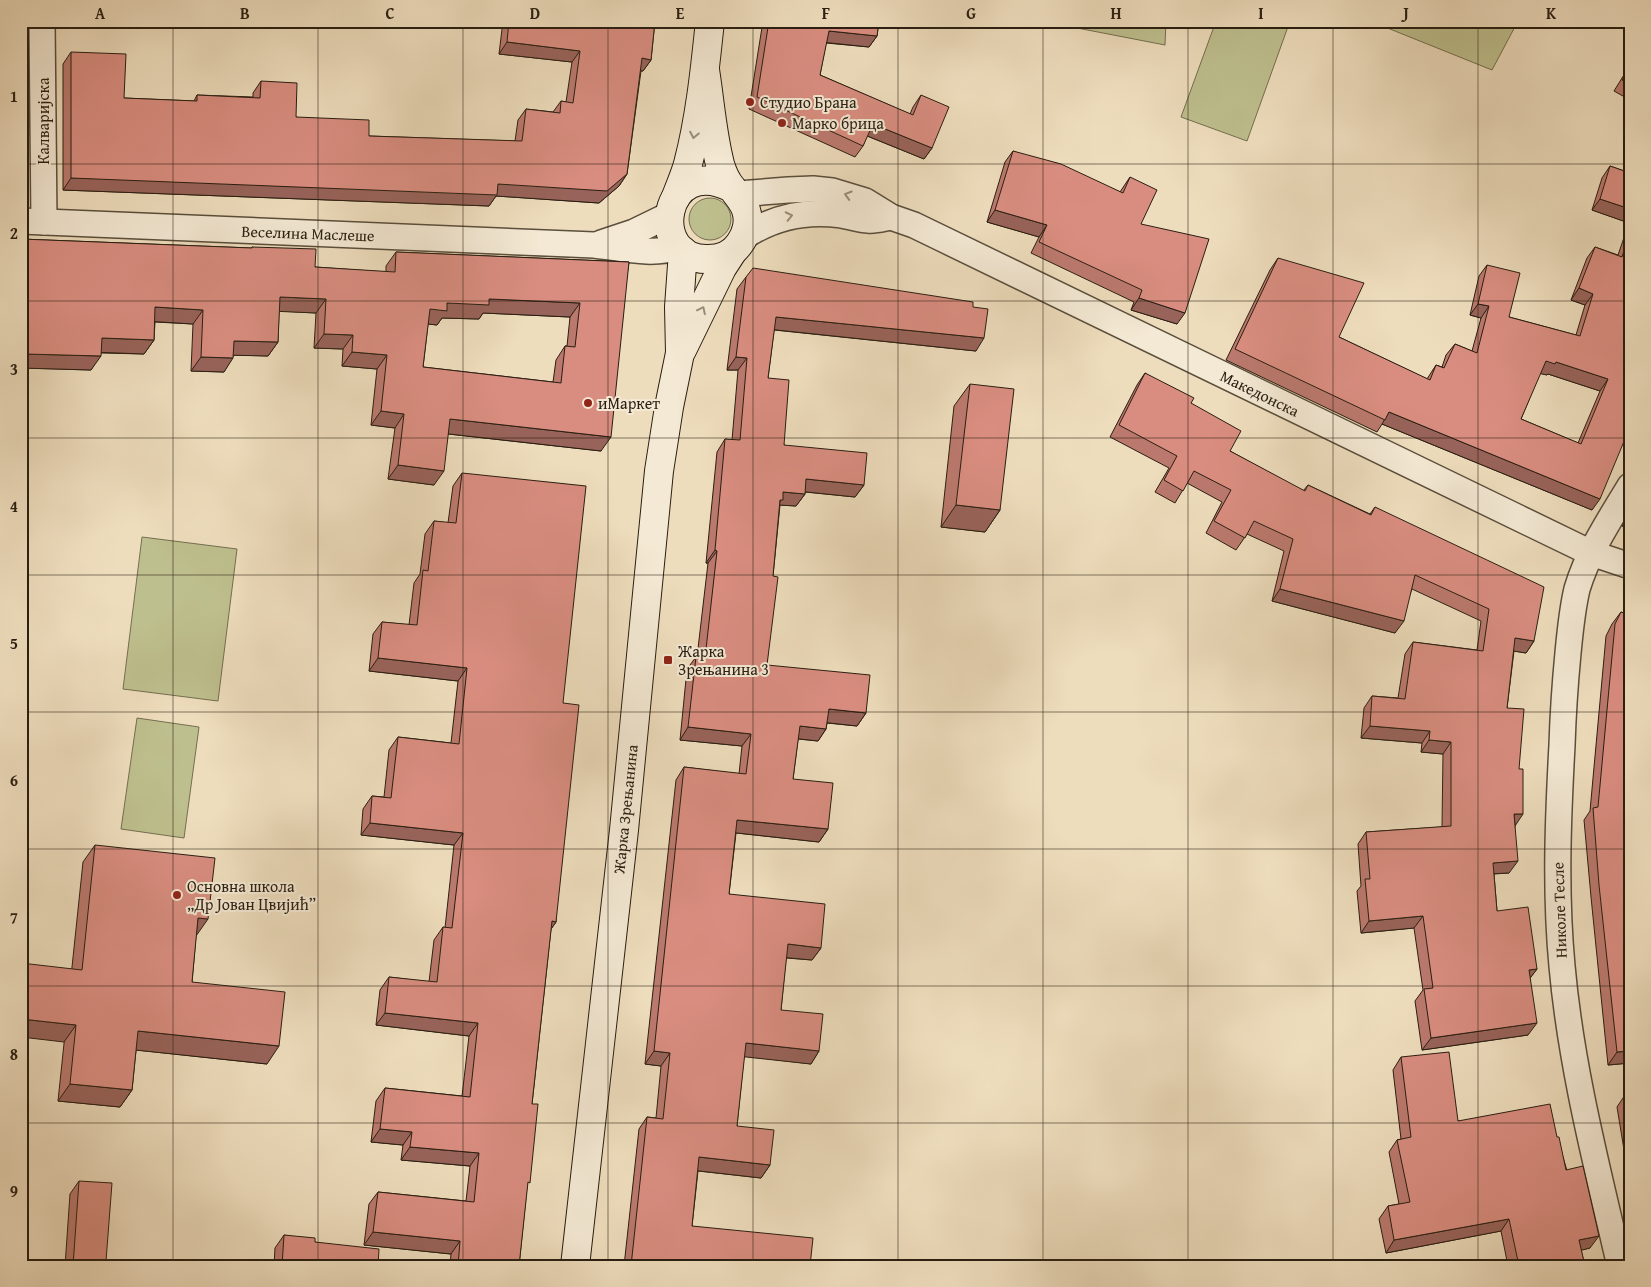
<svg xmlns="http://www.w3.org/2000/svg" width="1651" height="1287" viewBox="0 0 1651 1287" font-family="'Gentium Book Plus',serif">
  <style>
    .green { fill: #bebf8e; stroke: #746e50 }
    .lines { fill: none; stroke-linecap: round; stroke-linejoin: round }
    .minor-casing { stroke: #5a4e3c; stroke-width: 28 }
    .secondary-casing { stroke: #291e11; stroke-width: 30 }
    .minor { stroke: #f4e9d4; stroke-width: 25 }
    .secondary { stroke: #f4e9d4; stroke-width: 28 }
    .wall { fill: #bb796e; stroke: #291e11; fill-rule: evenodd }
    .shaded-wall { fill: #98635a; stroke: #291e11 }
    .building { fill: #d98d80; stroke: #291e11; fill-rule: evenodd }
    .oneway { stroke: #998e7c }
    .grid { fill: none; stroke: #291e11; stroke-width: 1; stroke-opacity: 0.55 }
    .poi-dot { fill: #8f2418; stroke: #f4e9d4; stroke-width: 2 }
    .labels { text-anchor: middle; stroke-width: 4; stroke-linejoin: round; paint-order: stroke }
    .poi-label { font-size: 16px; fill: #291e11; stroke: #f4e9d4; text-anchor: start }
    .street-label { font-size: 16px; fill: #291e11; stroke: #f4e9d4 }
    .neatline { fill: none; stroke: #291e11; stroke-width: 2 }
    .grid-label { font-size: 16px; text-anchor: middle; font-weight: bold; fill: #291e11 }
  </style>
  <rect width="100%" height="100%" fill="#eeddbd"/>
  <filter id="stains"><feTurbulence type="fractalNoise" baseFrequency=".004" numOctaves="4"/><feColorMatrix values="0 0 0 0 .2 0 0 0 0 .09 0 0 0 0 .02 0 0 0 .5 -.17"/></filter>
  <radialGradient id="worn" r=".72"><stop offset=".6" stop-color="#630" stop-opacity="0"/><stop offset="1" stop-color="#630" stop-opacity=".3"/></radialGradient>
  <g class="green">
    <polygon points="1041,21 1166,21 1165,45"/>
    <polygon points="1216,21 1290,21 1247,141 1181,117"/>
    <polygon points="1370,21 1518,21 1492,70"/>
    <circle cx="710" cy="219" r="21"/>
    <polygon points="142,537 237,549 218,701 123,689"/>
    <polygon points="137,718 199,727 184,838 121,829"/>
  </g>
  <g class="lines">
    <g class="minor-casing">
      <g id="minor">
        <polyline points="42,21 44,222"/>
        <polyline points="738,194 788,190 813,189 832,191 865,201 891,217 914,225 945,240 1591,553 1630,566"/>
        <path d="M21 221 594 245C622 248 652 256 679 247"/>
        <path d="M745 236C774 217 806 210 841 215 850 216 859 220 868 220 876 221 884 218 891 217"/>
        <polyline points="601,243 634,232 669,215"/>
        <path d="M1620 1266C1597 1167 1571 1067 1562 966 1555 892 1558 819 1562 745 1563 714 1565 684 1568 653 1570 632 1572 610 1577 589 1588 552 1610 519 1630 486"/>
      </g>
    </g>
    <g class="secondary-casing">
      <g id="secondary">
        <path d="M705 70C710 101 712 133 720 164 722 171 727 182 732 188 738 197 745 202 747 214 749 223 746 235 740 243 733 254 721 259 708 259 646 261 662 152 732 188"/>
        <path d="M676 197C680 186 685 175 688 164 700 118 705 69 710 21"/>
        <polyline points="682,350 722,268 733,251"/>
        <polyline points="575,1266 624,830 659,471 669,407 680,353 679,307 683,251"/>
      </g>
    </g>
    <use href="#minor" class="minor"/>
    <use href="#secondary" class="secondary"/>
  </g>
  <g class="wall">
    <polygon points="503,21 655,21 651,60 643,71 641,71 627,174 619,186 599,203 496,196 489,206 63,190 63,64 71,52 124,98 194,101 197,95 253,97 253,93 261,81 296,117 369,136 515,141 518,120 526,109 553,112 561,101 566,102 572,62 499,54"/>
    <polygon points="763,21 879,21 877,36 869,47 826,43 820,75 910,114 913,107 921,95 932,148 924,159 867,136 863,146 855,157 749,109"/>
    <polygon points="1630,65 1630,100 1614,91"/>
    <polygon points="1013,151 1120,192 1130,177 1141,224 1177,324 1131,310 1134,302 1031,253 1039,237 987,222 1005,162"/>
    <path d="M1610 166 1630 173V427L1592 510 1382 424 1377 432 1226 360 1270 270 1278 258 1339 337 1427 379 1436 365 1442 367 1446 355 1455 344 1472 351 1481 318 1470 315 1479 276 1487 265 1509 317 1576 335 1585 305 1571 300 1587 258 1595 247 1618 255 1629 223 1592 210 1602 178ZM1540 373 1547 375 1548 374 1600 391 1578 443 1521 419Z"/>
    <path d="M21 239 251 248 252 247 315 267 386 272V266L396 252 629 262 601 451 448 434 434 485 388 479 395 428 371 425 377 369 342 366 343 349 314 348 316 313 279 311 278 342 268 356 234 355 224 372 191 371 193 324 155 322 154 340 144 354 101 353 91 370 21 368ZM483 313 570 317 567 346H565L556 360 553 382 423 367 428 324 437 325 442 318 479 319Z"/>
    <polygon points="746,277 973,307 976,351 774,330 768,378 784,445 864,485 855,497 805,492 805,494 796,506 780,505 773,576 767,665 866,713 857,726 827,723 826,729 818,741 798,739 793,779 828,829 819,842 736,833 729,894 821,948 812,960 786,958 781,1010 819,1051 811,1064 744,1056 737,1126 770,1165 761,1178 698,1171 692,1226 810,1266 624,1266 639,1129 647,1117 656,1118 661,1066 645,1064 676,780 684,767 739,774 742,746 680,740 687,669 696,657 697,657 708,563 706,563 717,452 725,439 732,440 738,370 727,370 737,289"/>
    <polygon points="1145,373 1191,403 1230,451 1303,491 1308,485 1370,514 1375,507 1534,641 1526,653 1514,651 1507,708 1515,826 1509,873 1494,874 1497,911 1537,969 1530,978 1528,1035 1422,1050 1415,1001 1423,990 1414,928 1361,933 1357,891 1361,886 1358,844 1366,832 1442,827 1443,754 1421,752 1422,743 1361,738 1364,708 1372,696 1398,698 1405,654 1413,642 1477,650 1481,621 1412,589 1395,633 1272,601 1284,551 1247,534 1236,550 1206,533 1222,502 1187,483 1175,503 1155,492 1169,468 1110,437 1137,385"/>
    <polygon points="970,384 1000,510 985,532 941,527 954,406"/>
    <polygon points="462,473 563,703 556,922 551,929 532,1104 527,1187 519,1266 450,1266 451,1254 364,1245 369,1204 378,1192 466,1201 470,1166 401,1160 403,1145 371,1142 376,1101 385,1088 462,1096 469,1036 376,1025 380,990 389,977 429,982 434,940 443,927 445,928 454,845 361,835 363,809 372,796 384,797 389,750 398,737 451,743 458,681 369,671 373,634 382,622 409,625 414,583 420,574 425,534 434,521 448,523 453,486"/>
    <polygon points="1630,513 1630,532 1622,526"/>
    <polygon points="1621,612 1630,615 1630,1063 1608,1065 1591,897 1584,820 1590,811 1606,636 1612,624"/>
    <polygon points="95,845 196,936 192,982 267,1064 136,1050 132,1090 120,1107 58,1101 83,862"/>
    <polygon points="1401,1057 1458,1121 1557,1137 1590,1248 1581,1250 1585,1266 1508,1266 1501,1231 1386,1253 1379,1219 1388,1206 1399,1204 1389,1152 1397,1140 1401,1139 1393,1070"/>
    <polygon points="1630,1094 1630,1161 1626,1162 1617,1107 1625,1095"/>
    <polygon points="79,1181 106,1261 172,1266 65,1266 70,1194"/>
    <polygon points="284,1235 315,1242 378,1266 274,1266 275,1248"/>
  </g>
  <g class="shaded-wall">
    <polygon points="829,31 877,36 869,47 821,42"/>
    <polygon points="507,42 580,51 572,62 499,54"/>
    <polygon points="642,58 651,60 643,71 634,70"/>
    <polygon points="873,124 932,148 924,159 865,135"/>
    <polygon points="627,174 619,186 599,203 496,196 489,206 63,190 71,178 498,184"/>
    <polygon points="1600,199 1630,209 1630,221 1629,223 1592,210"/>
    <polygon points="995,210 1047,225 1039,237 987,222"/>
    <polygon points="1579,288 1593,294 1585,305 1571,300"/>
    <polygon points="280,297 326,299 316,313 270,311"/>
    <polygon points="1139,298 1185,313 1177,324 1131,310"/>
    <polygon points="489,299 580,303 570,317 483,313 479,319 442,318 437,325 420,323 430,309 447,303"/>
    <polygon points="1478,304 1489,306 1481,318 1470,315"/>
    <polygon points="21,307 27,307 21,315"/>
    <polygon points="155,307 203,310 193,324 145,321"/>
    <polygon points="776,317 984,338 976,351 767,329"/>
    <polygon points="324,334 353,335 343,349 314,348"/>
    <polygon points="102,338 154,340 144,354 92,352"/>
    <polygon points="234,341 278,342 268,356 224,355"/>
    <polygon points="352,352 387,355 377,369 342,366"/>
    <polygon points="25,354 101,356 91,370 21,368 21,360"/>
    <polygon points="201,357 233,358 224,372 191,371"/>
    <polygon points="736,357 747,358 738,370 727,370"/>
    <polygon points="1546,361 1556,362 1608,379 1600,391 1548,374 1547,375 1537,373"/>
    <polygon points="381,411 404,414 395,428 371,425"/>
    <polygon points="1389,412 1600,499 1592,510 1382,424"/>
    <polygon points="450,419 611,437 601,451 440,433"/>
    <polygon points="398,465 444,471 434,485 388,479"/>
    <polygon points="806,479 864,485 855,497 797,491"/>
    <polygon points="783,492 805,494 796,506 779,505"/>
    <polygon points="956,505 1000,510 985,532 941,527"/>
    <polygon points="715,550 717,551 708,563 706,563"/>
    <polygon points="1280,589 1404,621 1395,633 1272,601"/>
    <polygon points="1515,638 1534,641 1526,653 1507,650"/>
    <polygon points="378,658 467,668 458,681 369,671"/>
    <polygon points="829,709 866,713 857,726 820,722"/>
    <polygon points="800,726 826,729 818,741 791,738"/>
    <polygon points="1370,726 1430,731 1422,743 1361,738"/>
    <polygon points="688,727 751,734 742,746 680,740"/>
    <polygon points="1429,740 1451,742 1443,754 1421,752"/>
    <polygon points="1514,814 1523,814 1515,826"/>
    <polygon points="737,820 828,829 819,842 728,832"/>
    <polygon points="370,823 463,833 454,845 361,835"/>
    <polygon points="1518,861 1509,873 1485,874 1493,863"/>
    <polygon points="1423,916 1414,928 1361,933 1369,921"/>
    <polygon points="198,918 208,919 196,936"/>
    <polygon points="552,921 556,922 547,935"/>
    <polygon points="788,944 821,948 812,960 779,957"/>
    <polygon points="1537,969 1528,981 1529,970"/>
    <polygon points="385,1013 478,1023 469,1036 376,1025"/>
    <polygon points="21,1019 76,1025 64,1042 21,1037"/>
    <polygon points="1537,1023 1528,1035 1422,1050 1431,1038"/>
    <polygon points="138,1031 279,1046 267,1064 126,1049"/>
    <polygon points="746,1043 819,1051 811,1064 737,1056"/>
    <polygon points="654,1051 670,1053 661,1066 645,1064"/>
    <polygon points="1630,1051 1630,1063 1608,1065 1617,1052"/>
    <polygon points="70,1084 132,1090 120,1107 58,1101"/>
    <polygon points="380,1129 412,1132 403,1145 371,1142"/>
    <polygon points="410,1147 479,1153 470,1166 401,1160"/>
    <polygon points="1630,1156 1630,1161 1626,1162"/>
    <polygon points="699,1157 770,1165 761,1178 691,1170"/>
    <polygon points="1509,1219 1501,1231 1386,1253 1394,1240"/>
    <polygon points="373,1232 460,1241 451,1254 364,1245"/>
    <polygon points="1599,1236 1590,1248 1571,1253 1579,1240"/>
  </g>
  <g class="building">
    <polygon points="509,21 655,21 651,60 642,58 627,174 607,191 498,184 497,195 71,178 71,52 126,54 124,98 197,101 197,95 260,98 261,81 297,83 296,117 369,120 369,136 522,141 526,109 560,113 561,101 573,103 580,51 507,42"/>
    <polygon points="769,21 879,21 877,36 829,31 820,75 913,115 921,95 949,107 932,148 873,124 863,146 757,97"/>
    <polygon points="1630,67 1630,84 1622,80"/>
    <polygon points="1013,151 1061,164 1123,193 1130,177 1157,190 1141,224 1209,239 1185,313 1139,298 1142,290 1039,242 1047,225 995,210"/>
    <polygon points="1610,166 1630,173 1630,209 1600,199"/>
    <path d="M1630 232V427L1600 499 1389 412 1385 420 1235 349 1278 258 1364 283 1339 337 1430 380 1436 365 1444 368 1455 344 1477 353 1489 306 1478 304 1487 265 1520 273 1509 317 1580 336 1593 294 1579 288 1595 247 1622 257ZM1546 361 1555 364 1556 362 1608 379 1581 444 1521 419Z"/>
    <path d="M21 239 252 248V247L316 249 315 267 395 272 396 252 629 262 611 437 450 419 444 471 398 465 404 414 381 411 387 355 352 352 353 335 324 334 326 299 280 297 278 342 234 341 233 358 201 357 203 310 155 307 154 340 102 338 101 356 25 354 27 307H21ZM489 299 580 303 575 347 565 346 561 383 423 367 430 309 447 311V303L489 305Z"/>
    <polygon points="753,268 973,302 973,307 988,309 984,338 776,317 768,378 789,380 784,445 867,453 864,485 806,479 805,494 783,492 783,500 780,500 773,576 778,577 767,665 870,675 866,713 829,709 826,729 800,726 793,779 833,783 828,829 737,820 729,894 825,904 821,948 788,944 781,1010 823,1014 819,1051 746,1043 737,1126 774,1130 770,1165 699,1157 692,1226 813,1238 810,1266 694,1266 685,1265 685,1266 631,1266 647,1117 663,1119 670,1053 654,1051 684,767 746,774 751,734 688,727 696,657 705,658 717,551 715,550 725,439 740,440 747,358 736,357 746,277"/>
    <polygon points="1145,373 1194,398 1191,403 1241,431 1230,451 1305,491 1308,485 1371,515 1375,507 1544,587 1534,641 1515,638 1507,708 1524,709 1519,769 1523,769 1523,814 1514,814 1518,861 1493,863 1497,911 1528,907 1537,969 1529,970 1537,1023 1431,1038 1424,989 1433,988 1423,916 1369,921 1365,879 1370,879 1366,832 1451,826 1451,742 1429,740 1430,731 1370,726 1372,696 1405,699 1413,642 1483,651 1489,609 1415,575 1404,621 1280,589 1293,539 1254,521 1245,538 1214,521 1231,490 1194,471 1183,491 1164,480 1177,456 1119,425"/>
    <polygon points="970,384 1014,389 1000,510 956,505"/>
    <polygon points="462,473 586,486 563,703 579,705 556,922 552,921 532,1104 538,1104 530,1183 528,1182 519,1266 458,1266 460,1241 373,1232 378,1192 474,1202 479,1153 410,1147 412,1132 380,1129 385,1088 470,1097 478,1023 385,1013 389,977 437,982 443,927 452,928 463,833 370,823 372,796 391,798 398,737 459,744 467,668 378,658 382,622 417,625 423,570 428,571 434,521 456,523"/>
    <polygon points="1621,612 1630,615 1630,1051 1617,1052 1599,885 1593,808 1598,807 1615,624"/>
    <polygon points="95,845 215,858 208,919 198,918 192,982 285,992 279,1046 138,1031 132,1090 70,1084 76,1025 21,1019 21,963 82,970"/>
    <polygon points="1449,1052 1458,1121 1550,1104 1557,1137 1559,1137 1566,1170 1583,1166 1599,1236 1579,1240 1585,1266 1519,1266 1509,1219 1394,1240 1388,1206 1410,1202 1397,1140 1411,1137 1401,1057"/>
    <polygon points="1630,1094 1630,1123 1625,1095"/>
    <polygon points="79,1181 112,1183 106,1261 172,1265 172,1266 73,1266"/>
    <polygon points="21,1230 22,1230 21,1245"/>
    <polygon points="284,1235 315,1238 315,1242 379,1249 378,1266 282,1266"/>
  </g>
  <defs><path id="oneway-chevron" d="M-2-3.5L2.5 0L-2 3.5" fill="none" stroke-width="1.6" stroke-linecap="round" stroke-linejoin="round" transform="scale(1.25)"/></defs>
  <g class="oneway">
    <use href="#oneway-chevron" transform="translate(694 135) rotate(101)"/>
    <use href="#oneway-chevron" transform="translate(848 195) rotate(-164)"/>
    <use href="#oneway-chevron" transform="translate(789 216) rotate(-12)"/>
    <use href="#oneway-chevron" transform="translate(702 310) rotate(-64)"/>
  </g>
  <path class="grid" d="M173 21V1266M318 21V1266M463 21V1266M608 21V1266M753 21V1266M898 21V1266M1043 21V1266M1188 21V1266M1333 21V1266M1478 21V1266M21 164H1630M21 301H1630M21 438H1630M21 575H1630M21 712H1630M21 849H1630M21 986H1630M21 1123H1630"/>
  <g class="poi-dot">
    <circle cx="750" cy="102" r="5"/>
    <circle cx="782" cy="123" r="5"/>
    <circle cx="588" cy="403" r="5"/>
    <rect x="663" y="655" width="10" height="10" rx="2.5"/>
    <circle cx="177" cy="895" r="5"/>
  </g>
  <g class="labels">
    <g class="poi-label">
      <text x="760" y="108">Студио Брана</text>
      <text x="792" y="129">Марко брица</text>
      <text x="598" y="409">иМаркет</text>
      <text x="678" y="657">Жарка<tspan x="678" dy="18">Зрењанина 3</tspan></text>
      <text x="187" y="892">Основна школа<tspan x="187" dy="18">„Др Јован Цвијић”</tspan></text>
    </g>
    <g class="street-label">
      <text transform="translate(43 121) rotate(-90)" y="6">Калваријска</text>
      <text transform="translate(308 233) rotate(2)" y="6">Веселина Маслеше</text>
      <text transform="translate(1260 393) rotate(26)" y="6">Македонска</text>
      <text transform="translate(625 809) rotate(-84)" y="6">Жарка Зрењанина</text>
      <text transform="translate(1559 910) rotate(-92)" y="6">Николе Тесле</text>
    </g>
  </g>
  <rect width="1651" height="1287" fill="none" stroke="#eeddbd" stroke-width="55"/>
  <rect x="28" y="28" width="1596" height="1232" class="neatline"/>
  <g class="grid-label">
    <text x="100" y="19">A</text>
    <text x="245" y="19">B</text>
    <text x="390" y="19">C</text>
    <text x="535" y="19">D</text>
    <text x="680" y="19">E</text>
    <text x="826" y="19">F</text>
    <text x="971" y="19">G</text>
    <text x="1116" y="19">H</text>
    <text x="1261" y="19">I</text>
    <text x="1406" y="19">J</text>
    <text x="1551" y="19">K</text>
    <text x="14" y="102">1</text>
    <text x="14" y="239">2</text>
    <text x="14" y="375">3</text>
    <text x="14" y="512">4</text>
    <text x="14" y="649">5</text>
    <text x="14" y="786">6</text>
    <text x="14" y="923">7</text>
    <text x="14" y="1060">8</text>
    <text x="14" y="1197">9</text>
  </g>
  <rect width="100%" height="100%" filter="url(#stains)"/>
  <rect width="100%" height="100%" fill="url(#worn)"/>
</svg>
